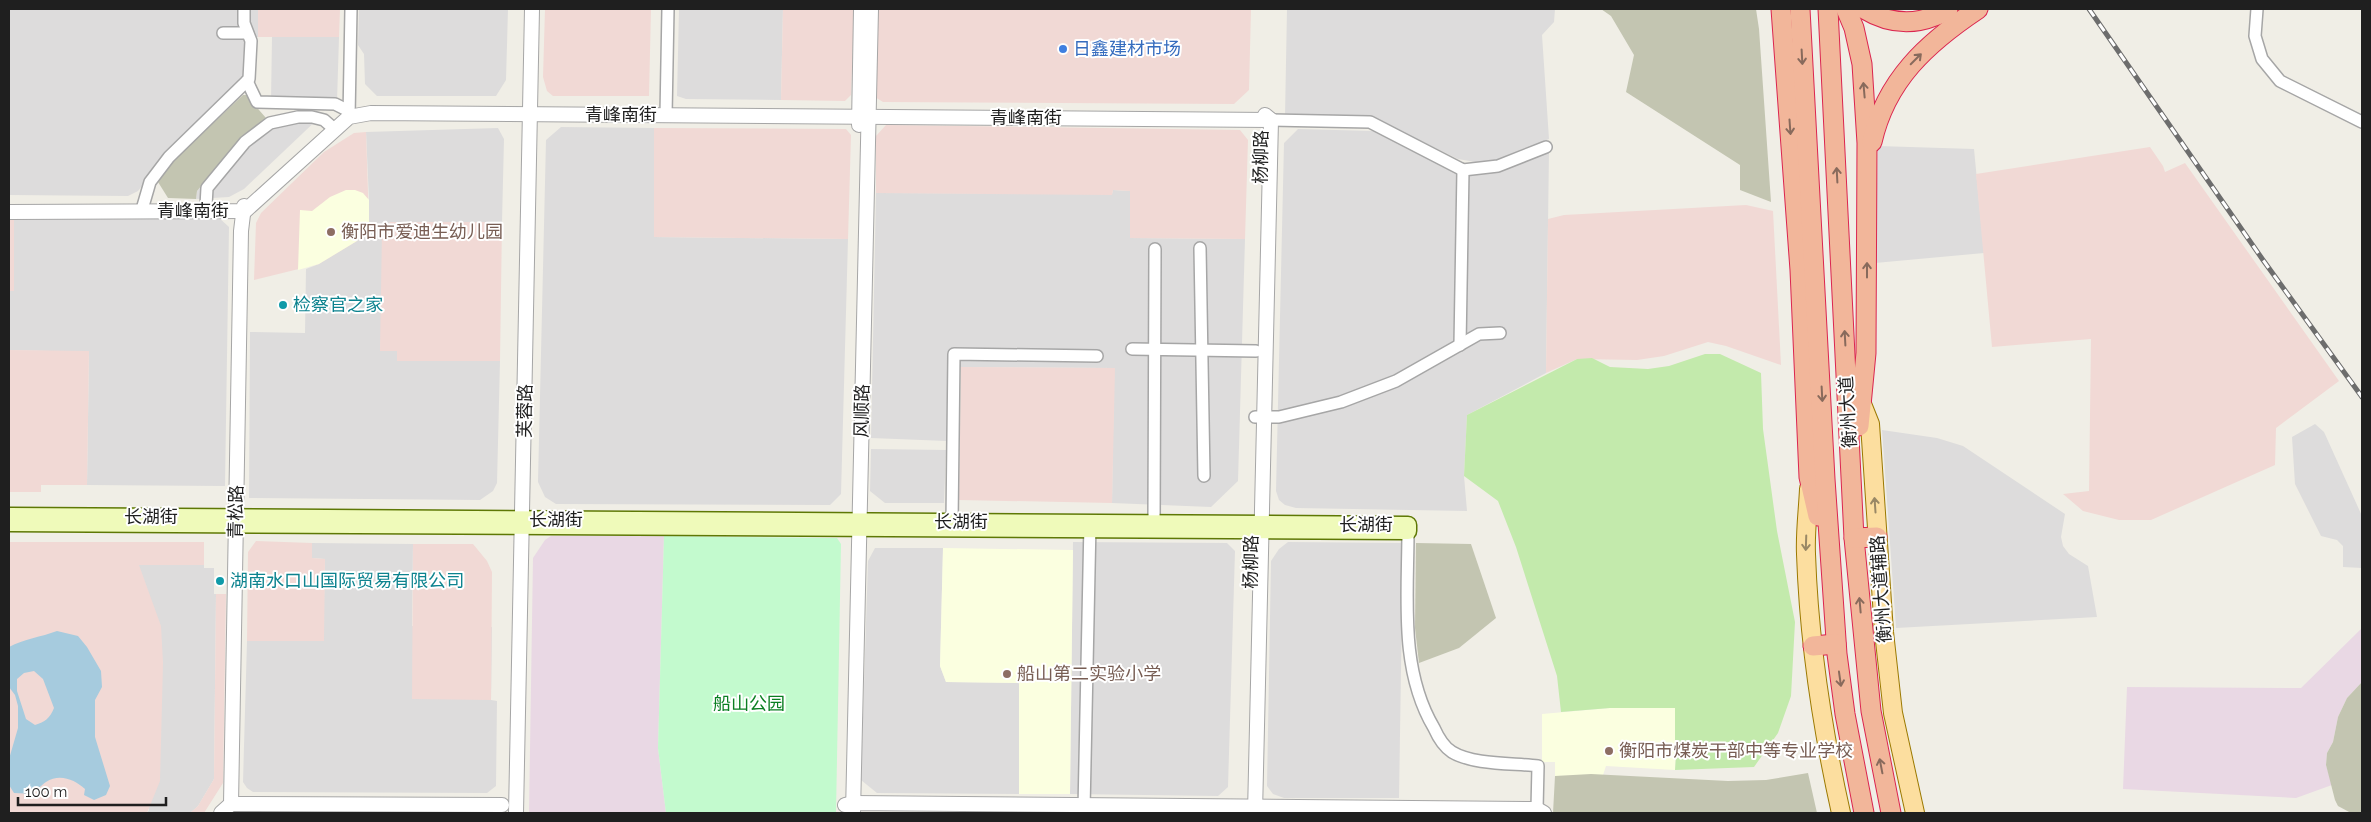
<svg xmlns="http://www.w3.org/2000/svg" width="2371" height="822" viewBox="0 0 2371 822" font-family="Raleway,'Noto Sans SC',sans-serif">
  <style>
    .residential { fill: #dddcdc }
    .commercial { fill: #f1d9d5 }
    .industrial { fill: #e9d8e4 }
    .education { fill: #fbffe0 }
    .construction { fill: #c3c5b1 }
    .grass { fill: #c3eaac }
    .park { fill: #c3face }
    .water { fill: #a6cbde; fill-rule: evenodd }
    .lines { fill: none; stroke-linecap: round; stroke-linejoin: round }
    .minor-casing { stroke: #a6a6a6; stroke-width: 14 }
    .tertiary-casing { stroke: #a6a6a6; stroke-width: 16 }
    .secondary-casing { stroke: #5e7805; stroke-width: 19 }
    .primary-casing { stroke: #9b7900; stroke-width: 20 }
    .trunk-casing { stroke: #db254f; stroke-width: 21 }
    .minor { stroke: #fff; stroke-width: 11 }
    .tertiary { stroke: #fff; stroke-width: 14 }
    .secondary { stroke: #effaba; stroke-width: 16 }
    .primary { stroke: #fcde9f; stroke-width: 18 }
    .trunk { stroke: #f2b69a; stroke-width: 19 }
    .rail-casing { stroke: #6d6d6d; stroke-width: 5 }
    .rail { stroke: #fff; stroke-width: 3; stroke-dasharray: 9; stroke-linecap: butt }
    .oneway { stroke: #886a5c }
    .oneway2 { stroke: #998865 }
    .shop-dot { fill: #3f7fe0; stroke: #fff; stroke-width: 2 }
    .education-dot { fill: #8d6e63; stroke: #fff; stroke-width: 2 }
    .culture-dot { fill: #0f9aa8; stroke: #fff; stroke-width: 2 }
    .labels { text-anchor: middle; stroke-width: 4; stroke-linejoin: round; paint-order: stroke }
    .shop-label { font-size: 18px; fill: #366cbe; stroke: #fff; text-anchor: start }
    .street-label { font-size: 18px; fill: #1f1f1f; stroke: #fff }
    .education-label { font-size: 18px; fill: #785e54; stroke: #fff; text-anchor: start }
    .culture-label { font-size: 18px; fill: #0d838f; stroke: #fff; text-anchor: start }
    .park-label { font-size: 18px; fill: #0b7f22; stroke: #fff }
  </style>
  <rect width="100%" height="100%" fill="#f0eee6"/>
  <g class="residential">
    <polygon points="9,9 258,9 258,37 249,37 247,76 205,117 183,134 138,191 128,196 9,195"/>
    <polygon points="359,9 508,9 506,80 496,96 377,96 365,84 364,54 358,45"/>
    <polygon points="679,9 783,9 781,100 686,99 677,96"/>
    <polygon points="1287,9 1555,9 1554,22 1542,35 1549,139 1491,162 1475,162 1458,159 1374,118 1285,116"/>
    <polygon points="272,37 339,37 337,101 271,100"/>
    <polygon points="300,112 322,115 244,189 229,197 196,199 197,191 242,137 266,118"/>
    <polygon points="561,127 654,128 654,237 848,239 841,494 830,505 556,504 545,497 538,482 546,140"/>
    <polygon points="498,128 504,139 502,222 390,222 380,351 397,351 397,361 500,361 497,483 493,491 480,500 249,498 250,332 305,333 306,269 319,264 369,200 366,132"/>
    <polygon points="1298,129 1374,131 1455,173 1478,174 1498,171 1549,151 1546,373 1467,415 1464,476 1467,511 1296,508 1285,505 1279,500 1276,491 1284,143"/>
    <polygon points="1878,146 1974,149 1984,253 1875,263"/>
    <polygon points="1113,190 1130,191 1130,238 1245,239 1238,481 1211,507 1112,503 1114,368 950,367 947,441 871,438 876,193 1112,194"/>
    <polygon points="14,217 218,217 229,227 225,486 87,485 89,352 9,350 9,291 14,291"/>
    <polygon points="2315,424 2324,432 2362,516 2362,568 2343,567 2343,546 2337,540 2321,536 2295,484 2292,437"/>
    <polygon points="1882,430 1937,438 1963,446 2065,514 2061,537 2063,546 2069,554 2088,566 2097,617 1896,628"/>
    <polygon points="871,449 946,450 944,503 885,503 870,491"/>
    <polygon points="1073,542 1227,543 1235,551 1228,787 1218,796 1070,794"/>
    <polygon points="1288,542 1403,543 1399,798 1284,798 1273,794 1267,786 1271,561 1279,549"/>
    <polygon points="312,543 413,544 412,626 492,627 491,700 497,701 496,786 487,793 253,792 247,788 243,782 247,641 323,641 325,559 312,558"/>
    <polygon points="875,548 943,548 940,666 946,682 1019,683 1019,794 877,793 861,780 868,561"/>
    <polygon points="139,565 204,565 204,568 214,568 214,594 216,594 214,779 198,806 190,813 147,813 149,810"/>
  </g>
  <g class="commercial">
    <polygon points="258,9 340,9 339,37 258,37"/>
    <polygon points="545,9 651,9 649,96 553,96 547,91 543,77"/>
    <polygon points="783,9 854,9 851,95 845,101 781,100"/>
    <polygon points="877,9 1251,9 1249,90 1234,104 883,102 875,97"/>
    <polygon points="886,125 1240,130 1248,140 1245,239 1130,238 1130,191 1113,190 1112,195 876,193 876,136"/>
    <polygon points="654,128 846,129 851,135 848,239 654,237"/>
    <polygon points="366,132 369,222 357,241 319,264 254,280 256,223 261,213 324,152 354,133"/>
    <polygon points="2150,147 2163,166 2165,172 2185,163 2339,381 2276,428 2275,465 2151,520 2119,520 2083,511 2063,494 2089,491 2091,339 1992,347 1976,174"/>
    <polygon points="1746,205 1773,211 1781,365 1726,346 1708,342 1664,356 1637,360 1577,359 1546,373 1548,219 1564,215"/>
    <rect x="9" y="217" width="5" height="74"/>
    <polygon points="390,222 502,222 500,361 397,361 397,351 380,351 382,231"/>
    <polygon points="9,350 89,351 87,485 41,485 41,492 9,492"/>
    <polygon points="961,367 1115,368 1112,503 959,500"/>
    <polygon points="256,541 312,543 312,558 325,559 324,641 247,641 248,552"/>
    <polygon points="9,542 204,542 204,565 139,565 161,626 163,663 160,781 147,813 9,813"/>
    <polygon points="413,544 473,544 487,561 492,572 491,700 412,699"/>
    <polygon points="216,594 226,594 223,783 204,813 190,813 198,806 214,779"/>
  </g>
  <g class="industrial">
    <polygon points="551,536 664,536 658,748 666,813 529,813 533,558 545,540"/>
    <polygon points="2362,604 2362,682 2347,698 2338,717 2333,742 2327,753 2326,765 2332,785 2296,798 2123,789 2127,687 2301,688 2361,629"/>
  </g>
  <g class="education">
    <polygon points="346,190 355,190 363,193 369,200 369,222 357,241 319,264 298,270 300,210 312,211 330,197"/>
    <polygon points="943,548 1073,550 1070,794 1019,794 1019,683 946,682 940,666"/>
    <polygon points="1610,708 1675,708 1675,740 1677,740 1675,770 1606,766 1603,775 1555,776 1555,762 1542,762 1542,714"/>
  </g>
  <g class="construction">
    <polygon points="1601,9 1756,9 1759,29 1771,202 1740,190 1740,165 1626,92 1634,55 1611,16"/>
    <polygon points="243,95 249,95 253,103 266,118 242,137 197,191 196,199 168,198 158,182 175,159"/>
    <polygon points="1416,543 1471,544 1496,618 1459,648 1419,663 1415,628"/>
    <polygon points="2362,682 2362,813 2351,813 2338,806 2335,800 2326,765 2327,753 2333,742 2338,717 2347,698"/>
    <polygon points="1808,773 1817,813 1553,813 1555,776 1591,774 1728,781 1766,780"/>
  </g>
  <polygon class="grass" points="1705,354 1720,354 1761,373 1763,429 1777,531 1795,622 1791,696 1778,733 1754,767 1675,770 1677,740 1675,740 1675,708 1610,708 1561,712 1557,676 1516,547 1498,501 1464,476 1467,415 1577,359 1592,358 1610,367 1648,369 1669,366"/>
  <polygon class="park" points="664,536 837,538 841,544 836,813 666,813 658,748"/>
  <path class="water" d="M57 631 78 636 87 647 101 671 102 687 95 700V737L110 786 106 795 94 800 84 795 85 789C75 780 60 773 46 782 40 786 37 791 30 793 25 794 19 793 14 793L9 785V759L18 728V706L15 695 9 687V647C24 639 41 637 57 631ZM34 671 43 679 54 708C50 718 45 722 35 725L26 719 17 691V679L24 673Z"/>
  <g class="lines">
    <g class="minor-casing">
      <g id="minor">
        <polyline points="2257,9 2255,36 2262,59 2280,81 2362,122"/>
        <polyline points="223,33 247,33"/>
        <polyline points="247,81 257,102 335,104 349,111"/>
        <polyline points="666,115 668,9"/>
        <polyline points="349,117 351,9"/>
        <polyline points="1271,120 1370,122 1463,170 1498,166 1546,147"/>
        <polyline points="143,206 150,182 169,157 249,79 251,41 244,23 244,9"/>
        <polyline points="206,206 207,188 245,142 270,123 298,117 312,117 324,120 332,127"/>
        <polyline points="1200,248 1204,476"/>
        <polyline points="1460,345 1463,170"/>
        <polyline points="1132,349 1256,351"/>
        <polyline points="1255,417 1279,417 1341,402 1396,381 1479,334 1500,333"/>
        <polyline points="952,522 954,354 1097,356"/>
        <polyline points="1154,524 1155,249"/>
        <path d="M1408 531C1408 597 1399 669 1434 728 1438 737 1444 747 1452 752 1473 765 1514 763 1538 766L1537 809"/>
        <polyline points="1084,809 1090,523"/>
      </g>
    </g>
    <g class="tertiary-casing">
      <g id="tertiary">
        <polyline points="859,125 861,9"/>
        <polyline points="9,212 245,211 349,117 371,113 1271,120"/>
        <polyline points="231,804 502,805"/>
        <polyline points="845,805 853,803 1537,809 1544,813"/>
        <polyline points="221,813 231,804 241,231 244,206"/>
        <polyline points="516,813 532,9"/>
        <polyline points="853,813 871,9"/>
        <polyline points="1255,813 1271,120 1265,115"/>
      </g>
    </g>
    <g class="secondary-casing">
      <polyline id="secondary" points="9,516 1408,525 1408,531 9,523"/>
    </g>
    <g class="primary-casing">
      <g id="primary">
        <polyline points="1860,399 1870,424 1884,632 1893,713 1915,813"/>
        <path d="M1809 489C1808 511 1805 533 1806 554 1809 641 1822 728 1841 813"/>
      </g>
    </g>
    <g class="trunk-casing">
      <g id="trunk">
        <polyline points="1781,9 1800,270 1809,477 1818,516"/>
        <polyline points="1800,9 1825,479 1837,654 1845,714 1864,813"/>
        <polyline points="1828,9 1854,538 1871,711 1891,813"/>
        <polyline points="1846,9 1854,28 1862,64 1867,143 1866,353 1859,426"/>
        <path d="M1864 9C1887 23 1910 26 1935 16 1940 14 1945 12 1948 9"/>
        <path d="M1872 142C1886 80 1927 43 1978 9"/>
        <polyline points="1854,538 1877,537"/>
        <polyline points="1813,646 1836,644"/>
      </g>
    </g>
    <use href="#minor" class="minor"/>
    <use href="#tertiary" class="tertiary"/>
    <use href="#secondary" class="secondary"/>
    <use href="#primary" class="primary"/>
    <use href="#trunk" class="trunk"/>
    <g class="rail-casing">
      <polyline id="rail" points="2089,9 2263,260 2362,397"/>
    </g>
    <use href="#rail" class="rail"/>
  </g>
  <defs><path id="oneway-shaft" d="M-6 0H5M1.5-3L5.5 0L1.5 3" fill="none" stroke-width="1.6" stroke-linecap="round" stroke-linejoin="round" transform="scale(1.25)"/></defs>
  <g class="oneway">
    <use href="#oneway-shaft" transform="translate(1802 57) rotate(87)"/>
    <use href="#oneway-shaft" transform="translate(1916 59) rotate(-45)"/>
    <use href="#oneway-shaft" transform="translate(1864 90) rotate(-95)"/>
    <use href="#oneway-shaft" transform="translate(1790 127) rotate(86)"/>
    <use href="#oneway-shaft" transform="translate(1837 175) rotate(-93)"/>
    <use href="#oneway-shaft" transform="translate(1867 270) rotate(-90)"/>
    <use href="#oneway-shaft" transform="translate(1845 338) rotate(-93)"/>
    <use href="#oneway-shaft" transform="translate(1822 394) rotate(87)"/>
    <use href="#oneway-shaft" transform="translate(1860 605) rotate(-95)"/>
    <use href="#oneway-shaft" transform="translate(1840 679) rotate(82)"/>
    <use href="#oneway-shaft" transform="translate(1881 766) rotate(-101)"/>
  </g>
  <g class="oneway2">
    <use href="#oneway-shaft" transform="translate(1875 505) rotate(-94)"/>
    <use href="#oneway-shaft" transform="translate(1806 543) rotate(92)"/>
  </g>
  <circle class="shop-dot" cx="1063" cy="49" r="5"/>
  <g class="education-dot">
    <circle cx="331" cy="232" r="5"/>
    <circle cx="1007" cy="674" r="5"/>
    <circle cx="1609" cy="751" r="5"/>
  </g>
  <g class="culture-dot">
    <circle cx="283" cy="305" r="5"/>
    <circle cx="220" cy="581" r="5"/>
  </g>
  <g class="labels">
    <g class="shop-label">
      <text x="1073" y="55">日鑫建材市场</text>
    </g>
    <g class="street-label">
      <text x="621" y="121">青峰南街</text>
      <text x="1026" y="124">青峰南街</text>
      <text transform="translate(1261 157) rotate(-89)" y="6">杨柳路</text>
      <text x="193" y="217">青峰南街</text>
      <text transform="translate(525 411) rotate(-89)" y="6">芙蓉路</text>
      <text transform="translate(862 411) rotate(-89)" y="6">风顺路</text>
      <text transform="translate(1848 412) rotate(-93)" y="6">衡州大道</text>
      <text transform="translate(236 512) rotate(-89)" y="6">青松路</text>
      <text x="151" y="523">长湖街</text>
      <text x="556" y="526">长湖街</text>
      <text x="961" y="528">长湖街</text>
      <text x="1366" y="531">长湖街</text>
      <text transform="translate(1251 562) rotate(-89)" y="6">杨柳路</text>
      <text transform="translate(1881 589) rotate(-94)" y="6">衡州大道辅路</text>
    </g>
    <g class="education-label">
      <text x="341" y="238">衡阳市爱迪生幼儿园</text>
      <text x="1017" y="680">船山第二实验小学</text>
      <text x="1619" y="757">衡阳市煤炭干部中等专业学校</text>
    </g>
    <g class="culture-label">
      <text x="293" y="311">检察官之家</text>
      <text x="230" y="587">湖南水口山国际贸易有限公司</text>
    </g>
    <g class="park-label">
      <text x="749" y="710">船山公园</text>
    </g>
  </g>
  <rect width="2371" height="822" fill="none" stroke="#1f1f1f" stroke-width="20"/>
  <path d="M18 797v8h148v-8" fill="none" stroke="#1f1f1f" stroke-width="2.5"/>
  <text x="25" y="797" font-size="15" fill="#1f1f1f" stroke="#ffffff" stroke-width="4" paint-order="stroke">100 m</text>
</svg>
